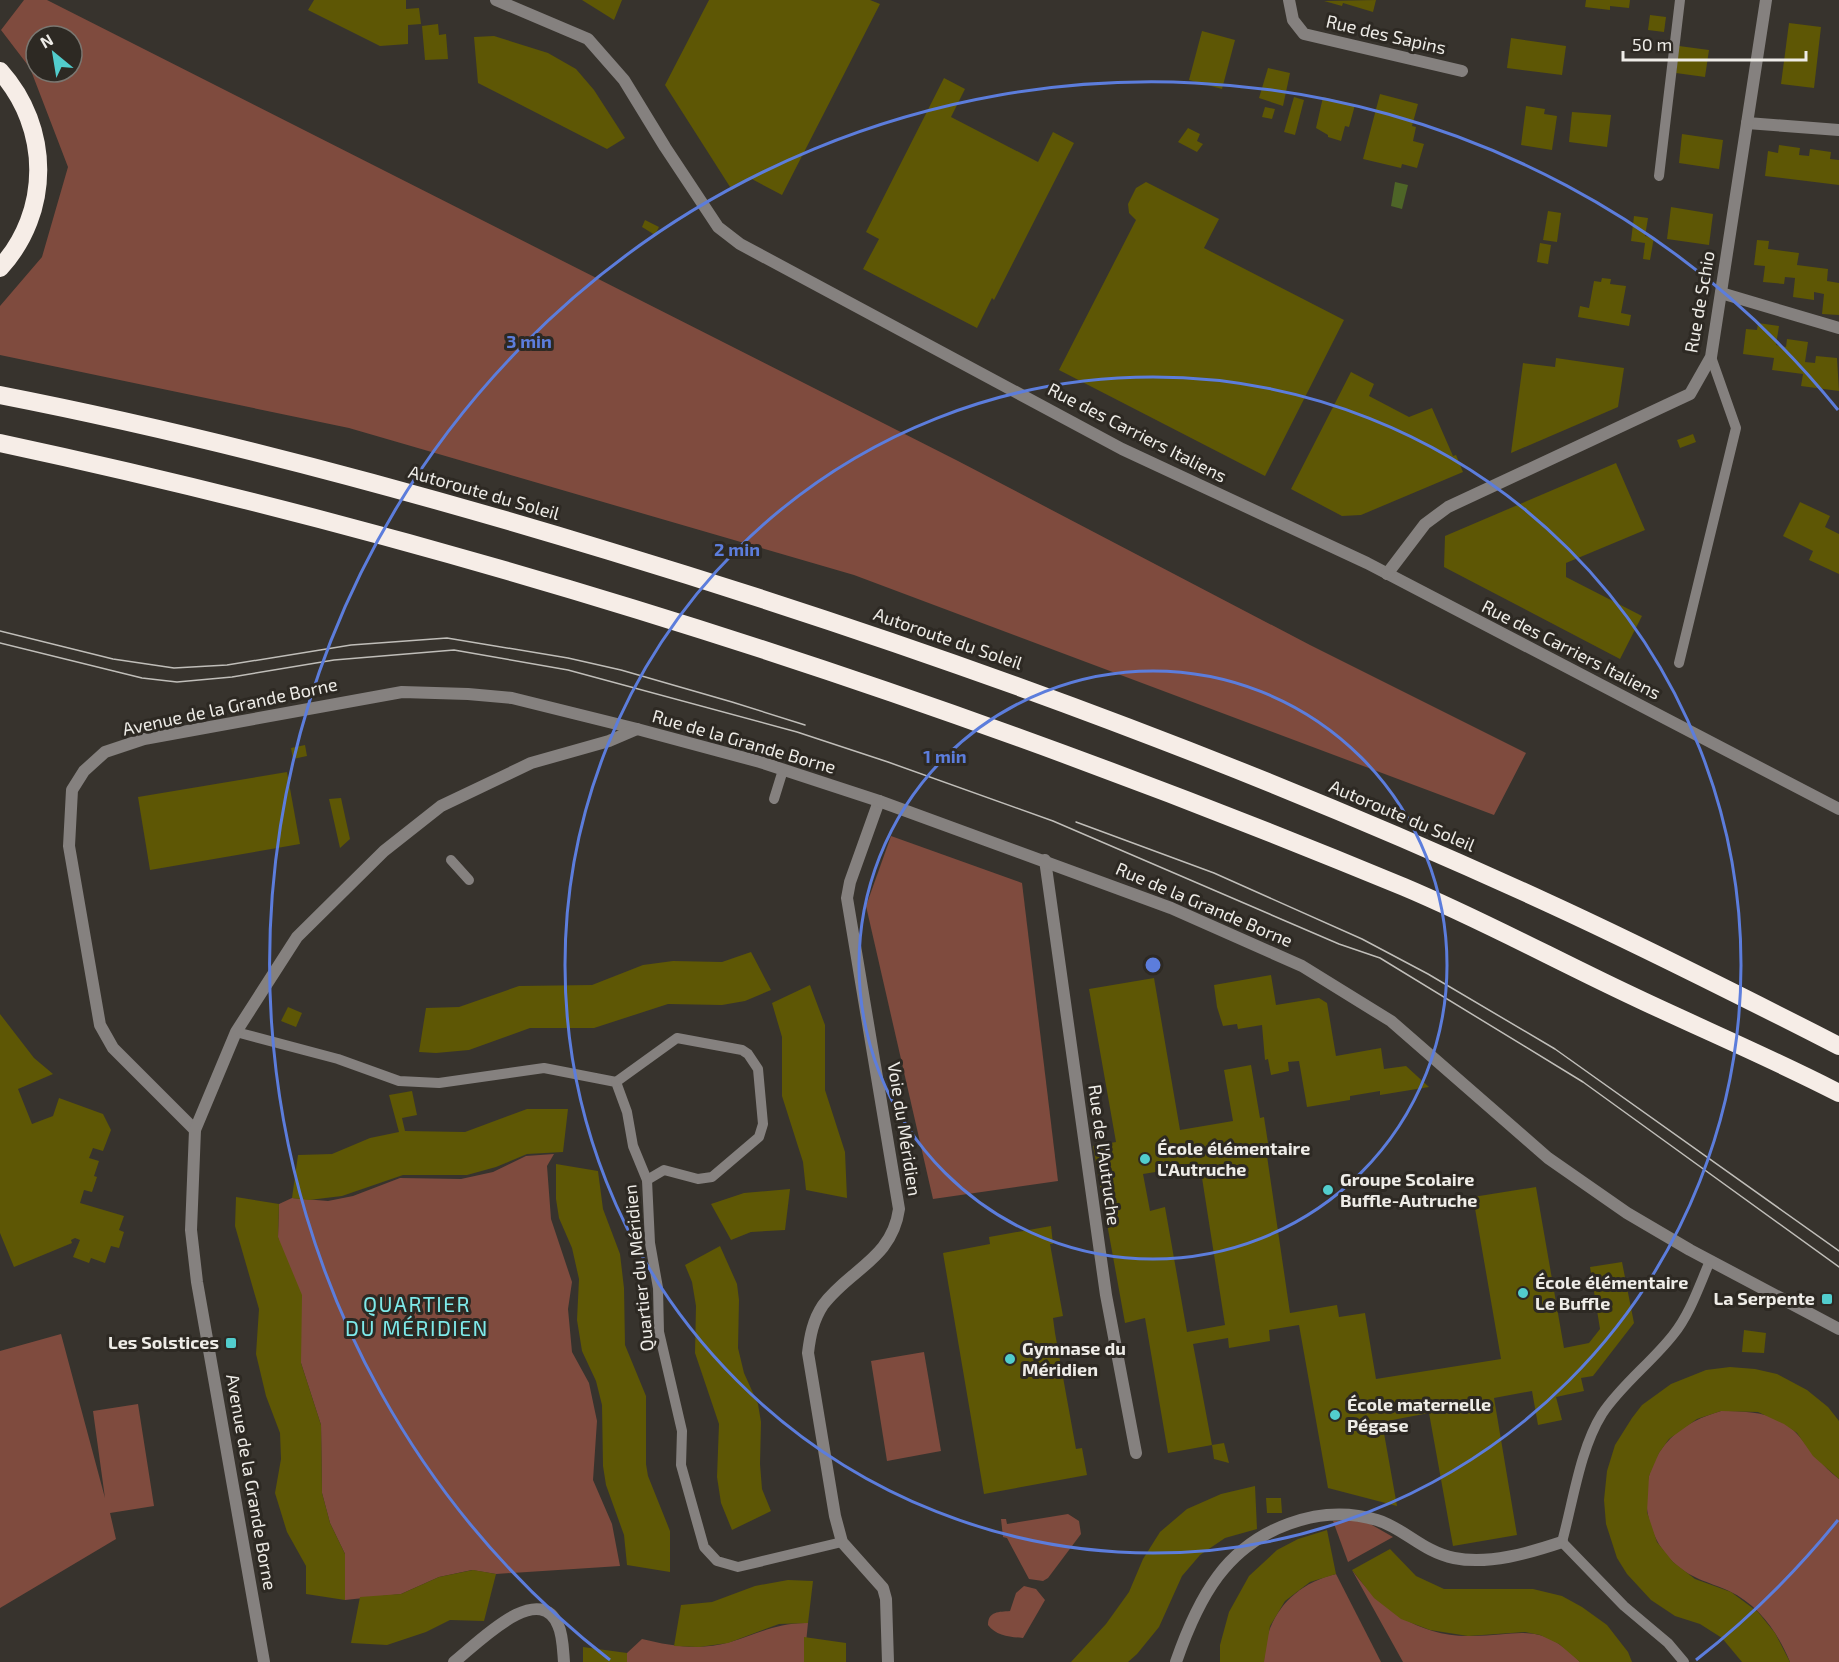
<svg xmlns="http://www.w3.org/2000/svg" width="1839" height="1662" viewBox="0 0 1839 1662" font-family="'Exo 2',sans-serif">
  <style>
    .green { fill: #7f4b3e; fill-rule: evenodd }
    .water { fill: #4e6527 }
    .building { fill: #5e5705; fill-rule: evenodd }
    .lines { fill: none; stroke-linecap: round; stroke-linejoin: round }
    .lane { stroke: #85817f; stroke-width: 10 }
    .street { stroke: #85817f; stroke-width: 12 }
    .highway { stroke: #f6ede7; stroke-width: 18 }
    .tram { stroke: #c0beb9; stroke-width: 1.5 }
    .ring { fill: none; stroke: #5c7ddc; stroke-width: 3 }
    .poi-dot { fill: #52cdcd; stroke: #2d2923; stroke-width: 2 }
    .labels { text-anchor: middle; stroke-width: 6; stroke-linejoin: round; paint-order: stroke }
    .street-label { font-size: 18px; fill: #eeece7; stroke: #2d2923 }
    .poi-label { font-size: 18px; font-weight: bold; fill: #eeece7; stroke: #2d2923; text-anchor: start }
    .quarter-label { font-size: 21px; letter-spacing: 1.5px; fill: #7eeaea; stroke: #2d2923 }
    .centre { fill: #5c7ddc; stroke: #2d2923; stroke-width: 3 }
    .ring-label { font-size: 18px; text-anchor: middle; font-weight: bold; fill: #5c7ddc; stroke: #2d2923; stroke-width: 6; stroke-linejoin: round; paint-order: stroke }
  </style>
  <rect width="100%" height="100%" fill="#37332d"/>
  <g class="green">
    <path d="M24 0H47L958 461 1310 645 1526 753 1494 815 854 575 349 428 0 355V306L42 257 68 167 30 68 1 30ZM36 36H72V72H36Z"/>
    <polygon points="891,836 1022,883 1058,1181 933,1199 866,906"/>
    <polygon points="554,1154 547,1166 551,1219 572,1282 568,1309 572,1352 589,1383 597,1421 593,1480 612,1524 620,1566 496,1574 472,1570 439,1577 401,1594 345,1600 345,1554 330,1523 322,1493 321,1425 301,1363 278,1237 279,1204 292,1198 328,1201 353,1196 400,1178 461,1179 493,1172 526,1156"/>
    <polygon points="61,1334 105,1498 93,1411 138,1404 154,1506 110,1513 116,1539 0,1608 0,1351"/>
    <polygon points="924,1352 941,1451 887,1461 871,1361"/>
    <path d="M1721 1411C1748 1411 1779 1412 1798 1435 1812 1451 1822 1466 1839 1479V1662H1790C1778 1633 1759 1605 1729 1591 1709 1582 1689 1578 1673 1562 1640 1530 1636 1473 1670 1439 1684 1424 1702 1417 1721 1411Z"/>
    <polygon points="1068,1514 1079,1521 1081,1534 1048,1578 1043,1581 1029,1579 1007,1538 1003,1537 1001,1519 1006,1519 1007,1524"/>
    <polygon points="1333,1521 1365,1521 1393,1537 1348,1562"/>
    <path d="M1352 1570C1380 1608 1418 1636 1468 1636 1518 1637 1538 1619 1580 1662H1403Z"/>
    <path d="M1336 1574 1381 1662H1264C1264 1617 1293 1584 1336 1574Z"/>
    <path d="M1024 1586 1036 1589 1045 1600 1023 1638C1011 1637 996 1636 988 1625 988 1611 999 1612 1010 1611L1016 1593Z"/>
    <path d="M808 1623 804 1662H627V1653L642 1639C671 1646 700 1651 730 1642 758 1634 778 1622 808 1623Z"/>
  </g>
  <polygon class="water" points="1395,182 1408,185 1402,209 1391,206"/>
  <g class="building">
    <polygon points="314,0 406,0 406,9 419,8 421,24 408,25 408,44 380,46 308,10"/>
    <polygon points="582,0 622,0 614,20"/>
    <polygon points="709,0 870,0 880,4 782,195 750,178 732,190 665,85"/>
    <polygon points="1376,0 1373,12 1343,3 1342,6 1324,1"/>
    <polygon points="1586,0 1630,0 1629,8 1610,6 1610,10 1585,7"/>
    <polygon points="1650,15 1666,17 1664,32 1648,30"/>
    <polygon points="1789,23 1821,27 1814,88 1781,84"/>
    <polygon points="438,24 439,35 446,34 448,59 425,60 422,26"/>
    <polygon points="1202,31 1235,40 1222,89 1189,80"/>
    <polygon points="494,36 548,53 576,69 594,90 625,138 607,149 478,83 474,37"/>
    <polygon points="1511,38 1566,46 1562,75 1507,68"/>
    <polygon points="1679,46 1709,50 1705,77 1676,73"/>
    <polygon points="1268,68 1290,73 1283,106 1259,98"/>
    <polygon points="944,78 965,89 951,117 1038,162 1053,132 1074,143 994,300 992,298 977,328 863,269 879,239 866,232"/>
    <polygon points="1380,94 1418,104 1412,126 1416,127 1413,141 1424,144 1417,168 1402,164 1401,168 1363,159"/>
    <polygon points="1294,97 1304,100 1295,135 1284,132"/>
    <polygon points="1323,97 1355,105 1349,127 1345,126 1341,141 1328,137 1328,135 1316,128"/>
    <polygon points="1526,106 1545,109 1544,114 1557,116 1552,150 1521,145"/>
    <polygon points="1265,107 1275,109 1272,119 1262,117"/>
    <polygon points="1572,112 1611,115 1607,147 1569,142"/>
    <polygon points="1188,128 1200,134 1197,141 1203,144 1197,152 1178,142"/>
    <polygon points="1682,134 1723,140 1719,169 1679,163"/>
    <polygon points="1779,145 1800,148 1799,155 1809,156 1810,149 1831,152 1830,159 1839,160 1839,185 1765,176 1768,151 1778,153"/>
    <polygon points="1146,182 1219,219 1204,248 1344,320 1265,476 1059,370 1136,220 1129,213 1128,204 1136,188"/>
    <polygon points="1671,207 1713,214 1709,245 1667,239"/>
    <polygon points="1548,211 1561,213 1557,242 1543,240"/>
    <polygon points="1634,216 1648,218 1645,236 1654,237 1650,260 1643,259 1645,243 1631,241"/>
    <polygon points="645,220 659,227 655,235 642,227"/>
    <polygon points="1757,240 1769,241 1768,249 1799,253 1797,265 1828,269 1827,281 1839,283 1839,315 1822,314 1824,294 1814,292 1814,300 1793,297 1795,278 1785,277 1784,284 1763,282 1765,266 1754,265"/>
    <polygon points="1540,243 1551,245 1548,264 1537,262"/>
    <polygon points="1602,278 1611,279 1610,284 1626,286 1621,313 1631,315 1629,326 1578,317 1580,306 1589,308 1594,281 1601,282"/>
    <polygon points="1758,323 1779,326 1776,345 1786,347 1787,339 1808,342 1805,362 1815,363 1816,356 1837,358 1839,391 1801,386 1803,374 1772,370 1774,358 1743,354 1746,329 1757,330"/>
    <polygon points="1556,358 1624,368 1618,407 1511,453 1523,363 1555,367"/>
    <polygon points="1351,372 1374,384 1369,396 1409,417 1432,408 1453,456 1456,455 1463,472 1361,515 1342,516 1291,489"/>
    <polygon points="1693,434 1696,442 1680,448 1677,440"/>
    <polygon points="1616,463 1645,530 1566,563 1566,577 1642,616 1620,659 1444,567 1445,536"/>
    <polygon points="1800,502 1830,516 1825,527 1839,534 1839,574 1809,560 1813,551 1783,536"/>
    <polygon points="305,745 307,756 293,759 291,748"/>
    <polygon points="287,772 300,844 150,870 138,797"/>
    <polygon points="341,798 350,839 340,848 329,799"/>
    <polygon points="751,952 771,990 745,1001 722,1005 668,1004 594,1028 530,1028 469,1050 436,1053 419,1052 426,1008 459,1007 519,986 592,985 643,965 673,961 722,962"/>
    <polygon points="1271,975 1276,1005 1319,998 1327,1003 1336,1056 1381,1048 1384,1069 1406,1066 1429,1087 1380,1095 1380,1091 1350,1096 1350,1100 1307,1107 1299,1061 1288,1062 1289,1071 1271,1075 1268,1059 1265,1060 1262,1025 1238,1029 1237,1024 1223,1026 1217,1007 1214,985"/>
    <path d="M1154 978 1180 1130 1233 1121 1224 1070 1251 1065 1260 1118 1264 1117 1270 1156H1267L1290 1313 1337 1305 1339 1317 1365 1313 1376 1379 1501 1359 1473 1197 1536 1187 1564 1348 1589 1343 1600 1329 1590 1267 1622 1262 1634 1323 1593 1376 1581 1378 1584 1391 1556 1397 1562 1420 1538 1425 1532 1391 1494 1398 1517 1535 1453 1546 1429 1413 1382 1422 1397 1506 1328 1488 1299 1325 1269 1330 1270 1341 1229 1348 1228 1338 1193 1344 1212 1445 1168 1453 1145 1318 1125 1323 1093 1146 1116 1142 1089 989ZM1200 1165 1225 1325 1187 1332 1165 1207 1150 1211 1143 1174Z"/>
    <polygon points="810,985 825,1025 825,1090 845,1152 847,1198 806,1190 803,1162 782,1096 782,1037 772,1003"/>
    <polygon points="288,1007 302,1013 296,1027 281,1021"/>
    <polygon points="0,1014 34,1058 53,1074 18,1089 32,1124 53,1116 59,1098 103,1114 111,1130 103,1151 93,1148 89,1158 99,1161 94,1176 97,1177 92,1192 84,1190 80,1203 124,1216 119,1230 124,1232 119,1248 111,1246 105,1263 91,1258 89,1263 73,1257 80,1240 75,1238 71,1240 72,1243 14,1267 0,1233"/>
    <polygon points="412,1091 417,1115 402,1118 405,1131 465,1132 527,1109 568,1109 563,1152 527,1154 496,1167 467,1175 403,1175 342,1196 309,1200 292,1198 298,1155 332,1154 370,1138 399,1132 389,1095"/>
    <polygon points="556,1164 598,1171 603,1209 620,1254 624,1288 625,1345 646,1396 646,1464 648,1476 670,1531 670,1572 627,1565 624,1535 606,1485 603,1466 602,1405 596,1381 582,1351 577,1320 579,1279 572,1248 559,1218 556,1199"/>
    <polygon points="790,1189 785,1230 751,1232 731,1240 711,1204 744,1193"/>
    <polygon points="236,1197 279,1204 278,1237 302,1295 301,1363 321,1425 322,1493 330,1523 345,1554 345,1600 306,1594 306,1566 287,1532 275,1493 281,1459 280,1433 266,1396 256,1354 259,1309 235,1226"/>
    <polygon points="1051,1226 1053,1244 1050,1244 1063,1316 1053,1318 1055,1333 1076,1449 1082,1448 1087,1475 984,1494 943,1253 990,1244 989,1237"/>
    <polygon points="720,1246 737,1284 739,1300 738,1348 744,1373 758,1404 761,1422 760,1464 762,1489 771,1511 732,1530 721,1503 717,1477 719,1424 695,1353 696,1306 692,1282 685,1265"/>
    <polygon points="1744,1330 1766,1333 1764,1353 1742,1352"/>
    <polygon points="1730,1367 1755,1369 1777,1374 1807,1390 1828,1407 1839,1421 1839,1479 1813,1456 1797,1433 1784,1424 1758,1412 1721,1411 1697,1419 1669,1439 1659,1453 1649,1476 1647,1512 1657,1542 1673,1562 1695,1579 1731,1592 1758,1612 1775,1633 1790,1662 1742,1662 1722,1638 1700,1624 1675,1616 1651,1600 1627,1574 1617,1558 1606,1524 1604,1500 1607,1471 1615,1445 1632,1418 1642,1405 1671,1384 1706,1370"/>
    <polygon points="1224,1443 1229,1463 1214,1459 1212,1445"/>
    <polygon points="1255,1486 1257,1529 1225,1538 1200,1555 1182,1576 1159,1627 1137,1654 1128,1662 1071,1662 1106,1624 1129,1592 1143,1559 1160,1532 1187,1509 1221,1494"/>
    <polygon points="1266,1498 1281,1498 1282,1513 1267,1513"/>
    <polygon points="1327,1530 1336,1574 1310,1582 1285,1601 1270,1626 1264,1662 1220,1662 1220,1645 1229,1612 1249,1576 1277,1550 1298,1539"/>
    <polygon points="1390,1549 1416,1576 1444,1589 1533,1589 1562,1596 1582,1607 1607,1625 1628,1652 1632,1662 1580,1662 1559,1644 1540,1635 1525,1632 1468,1636 1430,1630 1401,1619 1374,1598 1352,1570"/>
    <polygon points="473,1570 496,1574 484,1621 450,1620 426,1632 387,1645 351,1643 360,1597 401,1594 439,1577"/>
    <polygon points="788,1580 813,1581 808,1623 779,1624 728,1643 699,1647 674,1646 681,1605 712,1602 755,1586"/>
    <polygon points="804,1637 846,1643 846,1662 804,1662"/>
    <polygon points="583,1647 627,1653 627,1662 583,1662"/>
  </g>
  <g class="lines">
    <g class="lane">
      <polyline points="1659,176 1680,0"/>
      <polyline points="1679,663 1736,428 1711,357"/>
      <polyline points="774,799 783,770"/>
      <polyline points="451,860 469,880"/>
      <polyline points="236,1032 338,1059 399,1081 439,1083 544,1068 616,1082 627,1112 633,1146 647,1180 650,1243 658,1288 659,1332 682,1431 681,1465 704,1547 717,1561 738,1567 842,1542"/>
      <polyline points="616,1082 677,1038 742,1050 748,1054 758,1069 763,1124 759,1137 712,1177 698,1179 664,1170 647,1180"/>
      <path d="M1684 1662 1668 1643 1624 1606 1562 1542C1573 1502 1580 1449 1602 1414 1622 1384 1651 1363 1673 1335 1690 1314 1699 1286 1710 1261"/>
    </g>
    <g class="street">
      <polyline points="496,0 588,39 624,80 665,147 718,227 740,244 1122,449 1367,563 1839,809"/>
      <polyline points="1289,0 1293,20 1304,34 1462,71"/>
      <polyline points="1747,123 1839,130"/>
      <polyline points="1721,293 1839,328"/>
      <polyline points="1387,574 1425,524 1448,507 1690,394 1711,357 1766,0"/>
      <path d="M879 801 850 882 847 898 899 1209C892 1259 850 1269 823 1305 813 1320 810 1336 808 1353L835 1516 842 1542 883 1588 886 1599 888 1662"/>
      <polyline points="1045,860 1106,1295 1136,1453"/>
      <polyline points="195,1130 113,1048 100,1025 69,846 72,790 84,771 105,752 144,739 402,692 468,694 512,698 637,729 760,762 879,801 1171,908 1302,966 1391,1021 1548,1158 1627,1213 1690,1250 1839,1329"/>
      <polyline points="264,1662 197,1282 191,1230 195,1130 236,1032 297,937 384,851 441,806 531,763 609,741 637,729"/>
      <path d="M454 1662C475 1646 538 1579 558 1625 563 1635 563 1651 564 1662"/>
      <path d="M1176 1662C1186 1633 1200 1600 1218 1576 1254 1528 1319 1503 1377 1520 1404 1528 1423 1552 1454 1558 1489 1565 1529 1553 1562 1542"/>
    </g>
    <g class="highway">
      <path d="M0 71C51 128 51 212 0 268"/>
      <path d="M0 395C205 435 409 490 609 551 929 648 1244 763 1548 903 1646 948 1743 997 1839 1046"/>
      <path d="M0 443C481 546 950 699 1404 887 1485 921 1563 964 1643 1001 1709 1032 1775 1060 1839 1093"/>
    </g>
    <g class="tram">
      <polyline points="0,631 113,659 174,668 227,665 351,645 447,638 568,658 621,670 732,702 805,725"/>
      <polyline points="0,643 142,678 177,682 232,677 334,660 454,650 568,670 797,732 888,762 1053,821 1339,944 1380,958 1583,1082 1839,1267"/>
      <polyline points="1076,822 1214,873 1362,939 1428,974 1555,1049 1839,1251"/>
    </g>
  </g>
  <g class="ring">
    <circle cx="1153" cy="965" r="294"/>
    <circle cx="1153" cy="965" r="588"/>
    <path d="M1838 1520A882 882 0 0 1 1696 1660M610 1660A882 882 0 1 1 1838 410"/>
  </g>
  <g class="poi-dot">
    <circle cx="1145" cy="1159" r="6"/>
    <circle cx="1328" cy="1190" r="6"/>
    <circle cx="1523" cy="1293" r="6"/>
    <rect x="1821" y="1293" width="12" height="12" rx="3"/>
    <rect x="225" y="1337" width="12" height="12" rx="3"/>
    <circle cx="1010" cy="1359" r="6"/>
    <circle cx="1335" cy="1415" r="6"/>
  </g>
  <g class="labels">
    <g class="street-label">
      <text transform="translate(1386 35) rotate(13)" y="6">Rue des Sapins</text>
      <text transform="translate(1700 302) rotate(-80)" y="6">Rue de Schio</text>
      <text transform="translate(1137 433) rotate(27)" y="6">Rue des Carriers Italiens</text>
      <text transform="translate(484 493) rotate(16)" y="6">Autoroute du Soleil</text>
      <text transform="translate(948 639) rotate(19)" y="6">Autoroute du Soleil</text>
      <text transform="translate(1571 650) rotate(27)" y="6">Rue des Carriers Italiens</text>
      <text transform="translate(230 707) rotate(-12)" y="6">Avenue de la Grande Borne</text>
      <text transform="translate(744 742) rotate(16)" y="6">Rue de la Grande Borne</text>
      <text transform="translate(1402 816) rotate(23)" y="6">Autoroute du Soleil</text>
      <text transform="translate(1204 905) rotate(23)" y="6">Rue de la Grande Borne</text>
      <text transform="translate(904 1129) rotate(81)" y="6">Voie du Méridien</text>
      <text transform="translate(1104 1155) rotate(82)" y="6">Rue de l'Autruche</text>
      <text transform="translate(639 1268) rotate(-96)" y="6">Quartier du Méridien</text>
      <text transform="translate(251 1482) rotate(80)" y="6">Avenue de la Grande Borne</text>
    </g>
    <g class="poi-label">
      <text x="1157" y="1155">École élémentaire<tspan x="1157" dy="21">L'Autruche</tspan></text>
      <text x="1340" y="1186">Groupe Scolaire<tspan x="1340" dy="21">Buffle-Autruche</tspan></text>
      <text x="1535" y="1289">École élémentaire<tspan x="1535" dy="21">Le Buffle</tspan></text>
      <text x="1815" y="1305" text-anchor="end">La Serpente</text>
      <text x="219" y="1349" text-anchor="end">Les Solstices</text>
      <text x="1022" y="1355">Gymnase du<tspan x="1022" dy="21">Méridien</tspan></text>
      <text x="1347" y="1411">École maternelle<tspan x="1347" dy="21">Pégase</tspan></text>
    </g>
    <g class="quarter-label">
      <text x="417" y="1312">QUARTIER<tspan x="417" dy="24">DU MÉRIDIEN</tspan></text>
    </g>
  </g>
  <circle cx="1153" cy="965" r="9" class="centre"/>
  <g class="ring-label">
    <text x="529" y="348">3 min</text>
    <text x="737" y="556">2 min</text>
    <text x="945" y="763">1 min</text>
  </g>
  <g transform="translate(54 54) rotate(330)"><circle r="28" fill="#2d2923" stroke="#7a7771" stroke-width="1.5"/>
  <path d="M0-4.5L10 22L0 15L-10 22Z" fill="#52cdcd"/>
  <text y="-9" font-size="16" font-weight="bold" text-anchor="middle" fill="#eeece7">N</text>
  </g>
  <path d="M1623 51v9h183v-9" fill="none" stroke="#eeece7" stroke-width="3"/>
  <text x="1632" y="51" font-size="18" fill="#eeece7" stroke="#2d2923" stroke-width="4.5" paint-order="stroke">50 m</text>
</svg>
